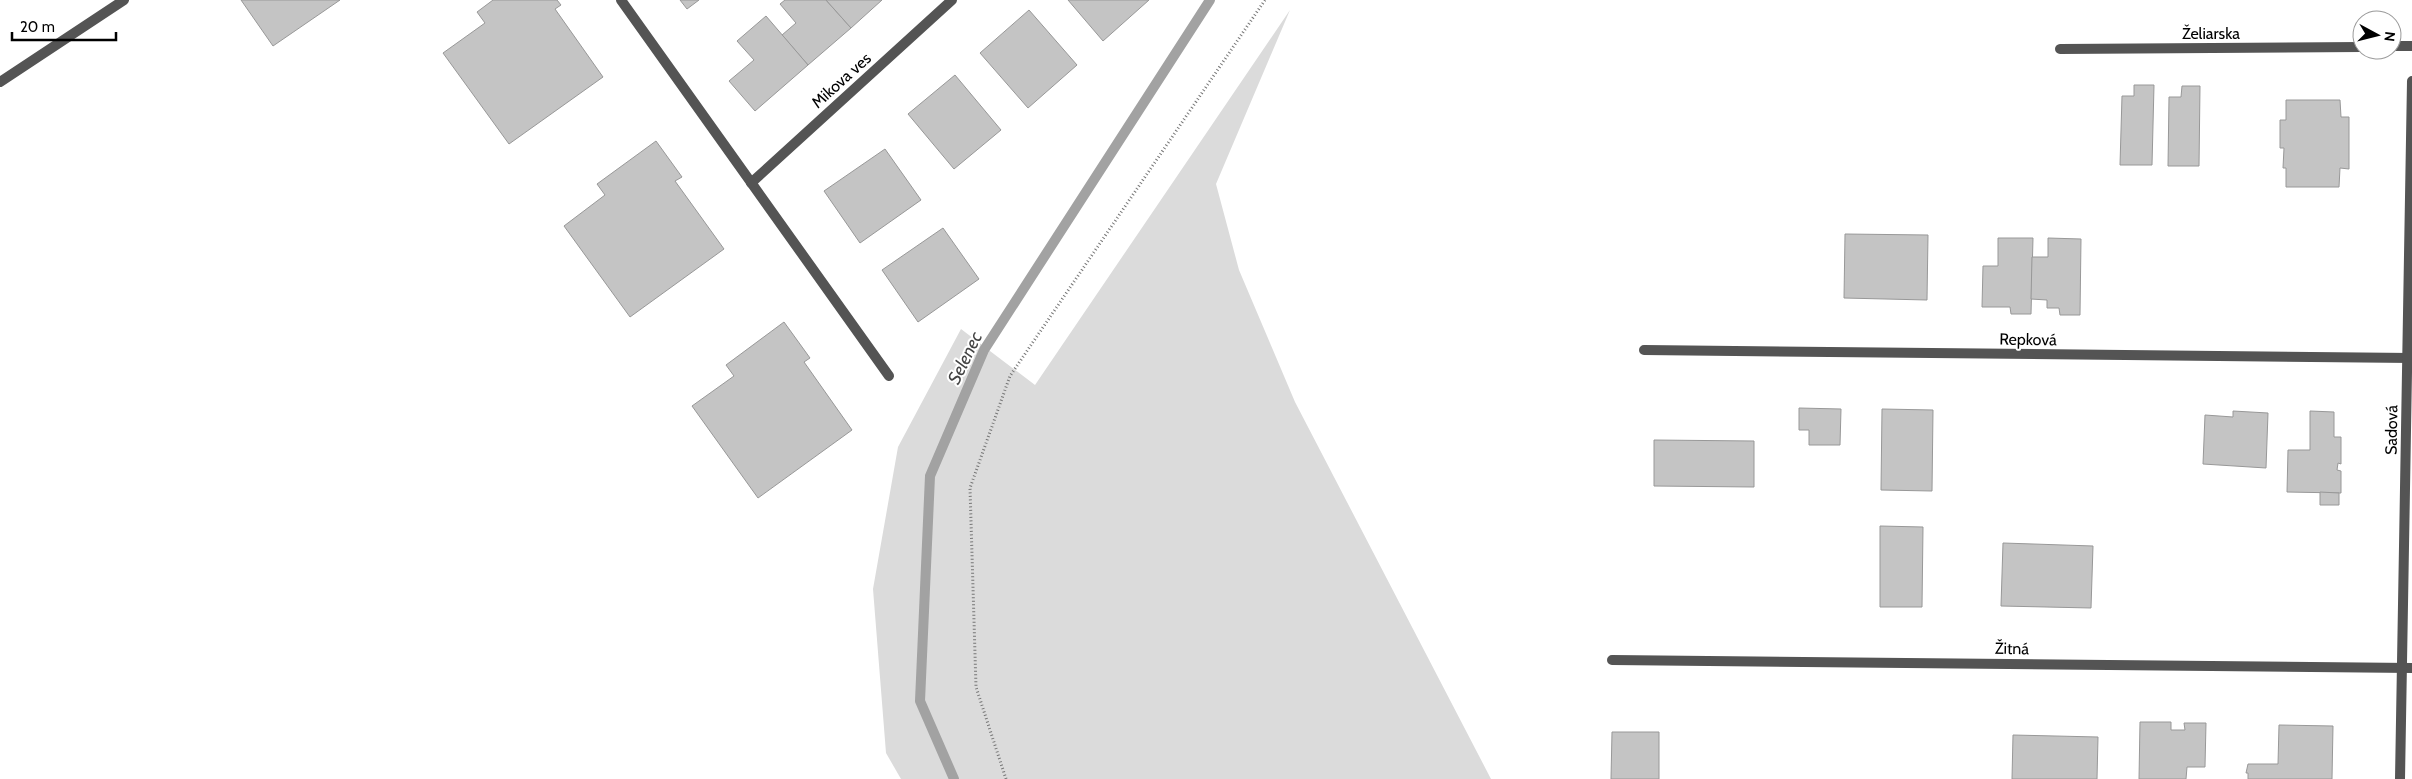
<svg xmlns="http://www.w3.org/2000/svg" width="2412" height="779" viewBox="0 0 2412 779" font-family="Cabin,sans-serif">
  <style>
    .green { fill: #dbdbdb }
    .lines { fill: none; stroke-linecap: round; stroke-linejoin: round }
    .stream { stroke: #a2a2a2; stroke-width: 10 }
    .building { fill: #c4c4c4; stroke: #989898 }
    .path { stroke: #767676; stroke-width: 3; stroke-dasharray: 1 2.5; stroke-linecap: butt }
    .lane { stroke: #545454; stroke-width: 10 }
    .street { stroke: #545454; stroke-width: 10 }
    .labels { text-anchor: middle; stroke-width: 4; stroke-linejoin: round; paint-order: stroke }
    .street-label { font-size: 16px; fill: #000; stroke: #fff }
    .water-label { font-size: 18px; font-style: italic; fill: #434343; stroke: #fff }
  </style>
  <rect width="100%" height="100%" fill="#fff"/>
  <polygon class="green" points="1290,10 1216,184 1239,270 1295,402 1491,779 901,779 886,753 873,589 898,447 961,329 1035,385"/>
  <g class="lines">
    <polyline class="stream" points="954,779 920,701 930,476 984,350 1210,0"/>
  </g>
  <g class="building">
    <polygon points="241,0 340,0 273,46"/>
    <polygon points="493,0 557,0 561,5 555,9 603,77 509,144 443,53 485,23 477,12"/>
    <polygon points="680,0 699,0 687,9"/>
    <polygon points="785,0 826,0 851,28 808,65 782,35 796,23 780,4"/>
    <polygon points="826,0 882,0 851,28"/>
    <polygon points="1068,0 1149,0 1103,41"/>
    <polygon points="1029,10 1077,65 1028,108 980,53"/>
    <polygon points="766,16 808,65 755,111 729,81 754,60 737,41"/>
    <polygon points="955,75 1001,130 954,169 908,114"/>
    <polygon points="2134,85 2154,85 2152,165 2120,165 2122,96 2134,96"/>
    <polygon points="2182,86 2200,86 2199,166 2168,166 2169,97 2181,97"/>
    <polygon points="2286,100 2340,100 2341,117 2349,117 2349,169 2340,168 2339,187 2286,187 2286,168 2283,168 2284,148 2280,148 2280,120 2286,120"/>
    <polygon points="656,141 682,177 675,181 724,249 630,317 564,226 605,195 597,184"/>
    <polygon points="885,149 921,200 860,243 824,191"/>
    <polygon points="943,228 979,279 918,322 882,270"/>
    <polygon points="1845,234 1928,235 1927,300 1844,298"/>
    <polygon points="1998,238 2033,238 2031,314 2011,314 2010,307 1982,307 1983,266 1998,266"/>
    <polygon points="2048,238 2081,239 2080,315 2060,315 2059,308 2047,308 2047,300 2031,299 2032,257 2048,257"/>
    <polygon points="784,322 810,358 804,362 852,430 758,498 692,406 734,376 726,365"/>
    <polygon points="1799,408 1841,409 1840,445 1809,445 1809,430 1799,430"/>
    <polygon points="1882,409 1933,410 1932,491 1881,490"/>
    <polygon points="2233,411 2268,413 2266,468 2203,464 2205,415 2233,417"/>
    <polygon points="2310,411 2334,412 2334,437 2341,437 2341,464 2338,463 2337,470 2341,471 2341,493 2287,492 2288,450 2310,450"/>
    <polygon points="1654,440 1754,441 1754,487 1654,486"/>
    <polygon points="2320,492 2339,493 2339,505 2320,505"/>
    <polygon points="1880,526 1923,527 1922,607 1880,607"/>
    <polygon points="2003,543 2093,546 2091,608 2001,606"/>
    <polygon points="2140,722 2171,722 2171,730 2185,730 2184,723 2206,723 2205,767 2187,767 2186,779 2139,779"/>
    <polygon points="2279,725 2333,726 2332,779 2248,779 2248,773 2246,773 2248,764 2278,764"/>
    <polygon points="1612,732 1659,732 1659,779 1611,779"/>
    <polygon points="2013,735 2098,737 2097,779 2012,779"/>
  </g>
  <g class="lines">
    <polyline class="path" points="1006,779 976,687 970,488 1010,376 1265,0"/>
    <polyline class="lane" points="0,82 124,0"/>
    <g class="street">
      <polyline points="621,0 889,376"/>
      <polyline points="2392,46 2412,46"/>
      <polyline points="2060,49 2362,47"/>
      <polyline points="751,183 952,0"/>
      <polyline points="1644,350 2412,358"/>
      <polyline points="1612,660 2412,668"/>
      <polyline points="2400,779 2412,81"/>
    </g>
  </g>
  <g class="labels">
    <g class="street-label">
      <text x="2211" y="39">Želiarska</text>
      <text transform="translate(841 80) rotate(-42)" y="6">Mikova ves</text>
      <text transform="translate(2028 339) rotate(1)" y="6">Repková</text>
      <text transform="translate(2391 430) rotate(-89)" y="6">Sadová</text>
      <text transform="translate(2012 648) rotate(1)" y="6">Žitná</text>
    </g>
    <g class="water-label">
      <text transform="translate(965 358) rotate(-64)" y="6">Selenec</text>
    </g>
  </g>
  <g transform="translate(2377 35) rotate(97)"><circle r="24" fill="#ffffff" stroke="#999999"/>
  <path d="M0-4L9 19L0 12L-9 19Z" fill="#000000"/>
  <text y="-8" font-size="14" font-weight="bold" text-anchor="middle" fill="#000000">N</text>
  </g>
  <path d="M12 32v8h104v-8" fill="none" stroke="#000000" stroke-width="2.5"/>
  <text x="20" y="32" font-size="15" fill="#000000" stroke="#ffffff" stroke-width="4" paint-order="stroke">20 m</text>
</svg>
